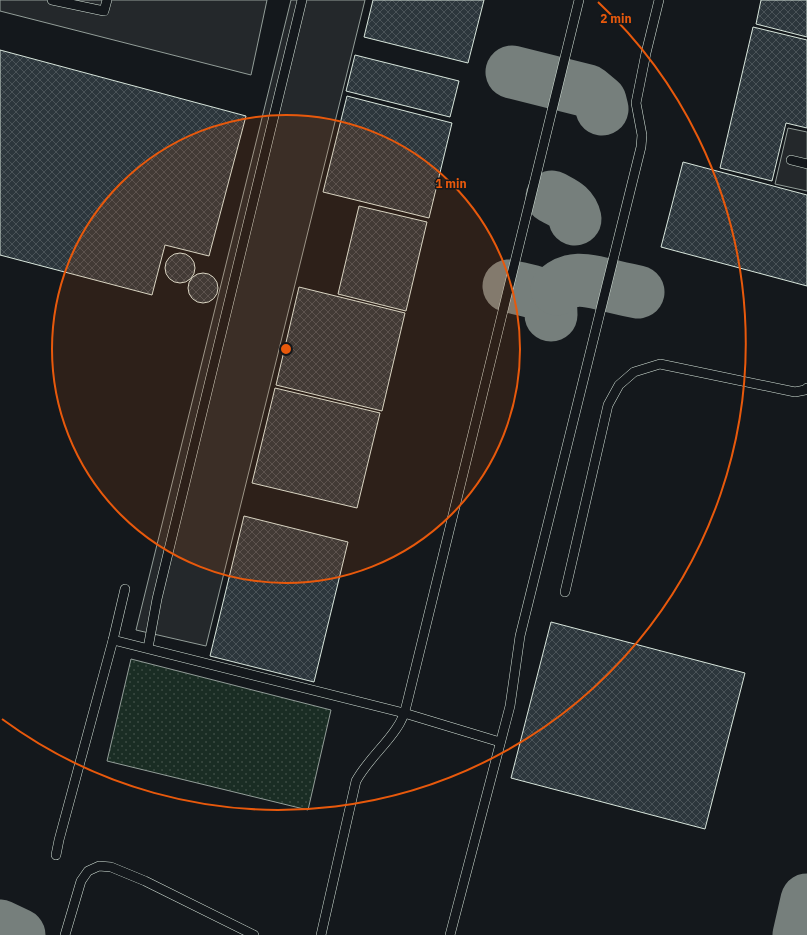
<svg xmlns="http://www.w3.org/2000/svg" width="807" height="935" viewBox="0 0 807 935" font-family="'IBM Plex Sans',sans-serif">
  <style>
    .grass { fill: url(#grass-dots); stroke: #939e99 }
    .parking { fill: #24282b; stroke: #939e99 }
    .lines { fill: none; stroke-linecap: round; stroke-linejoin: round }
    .taxiway { stroke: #767f7c; stroke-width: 53 }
    .building { fill: url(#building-cross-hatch); stroke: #d8e6dc }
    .lane-casing { stroke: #d8e6dc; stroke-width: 10 }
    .lane { stroke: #14181c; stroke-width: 9 }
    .ring { fill: none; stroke: #e8590c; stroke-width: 2 }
    .centre { fill: #e8590c; stroke: #14181c; stroke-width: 2 }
    .ring-label { font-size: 12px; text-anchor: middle; font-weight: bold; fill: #e8590c; stroke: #14181c; stroke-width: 3; stroke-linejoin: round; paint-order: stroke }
  </style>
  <defs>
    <pattern id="grass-dots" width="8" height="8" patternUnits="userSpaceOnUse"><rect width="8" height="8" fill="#1a2d24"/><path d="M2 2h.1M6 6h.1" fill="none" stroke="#3b4b43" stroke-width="1.8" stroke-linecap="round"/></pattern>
    <pattern id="building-cross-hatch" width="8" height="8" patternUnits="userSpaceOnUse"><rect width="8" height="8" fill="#2c363c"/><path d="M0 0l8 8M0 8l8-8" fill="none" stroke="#4a5358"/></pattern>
  </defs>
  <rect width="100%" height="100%" fill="#14181c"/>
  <polygon class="grass" points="131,659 331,710 308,810 107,761"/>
  <g class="parking">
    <polygon points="0,0 267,0 251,75 0,11"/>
    <polygon points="291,0 365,0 206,646 136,630"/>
    <polygon points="788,128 807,132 807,191 775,184"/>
  </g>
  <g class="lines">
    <g class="taxiway">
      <polyline points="512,72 588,91 600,101 602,109"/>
      <path d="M552 197C563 203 572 206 575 219"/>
      <path d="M509 286C522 290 545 291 550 305 551 308 551 312 551 315"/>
      <path d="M557 289C573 275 589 281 608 285 618 288 628 290 638 292"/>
      <polyline points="0,926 19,935"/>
      <polyline points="799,935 807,900"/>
    </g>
  </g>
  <g class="building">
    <polygon points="373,0 484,0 468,63 364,37"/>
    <polygon points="761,0 807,0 807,37 756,24"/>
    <polygon points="753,27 807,40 807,128 786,123 772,181 720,168"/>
    <polygon points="0,50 246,116 209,256 165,245 152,295 0,255"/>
    <polygon points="355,55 459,81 450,117 346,91"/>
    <polygon points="347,96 452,123 429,218 323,192"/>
    <polygon points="683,162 807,195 807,286 661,247"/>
    <polygon points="359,206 427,222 406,311 338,294"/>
    <circle cx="180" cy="268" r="15"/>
    <circle cx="203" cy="288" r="15"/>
    <polygon points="299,287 405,313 382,411 276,385"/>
    <polygon points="275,388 380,413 357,508 252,483"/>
    <polygon points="244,516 348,542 314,682 210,656"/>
    <polygon points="551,622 745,673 705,829 511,778"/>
  </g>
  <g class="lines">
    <g class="lane-casing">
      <g id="lane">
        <polyline points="52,0 104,11 107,0"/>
        <polyline points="791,160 807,164"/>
        <polyline points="565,592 608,405 619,385 634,372 660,364 795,392 805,390 807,388"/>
        <polyline points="113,640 125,589"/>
        <polyline points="148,648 157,599 302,0"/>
        <polyline points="56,855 59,840 113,640 404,713 500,742"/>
        <polyline points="65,935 81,881 88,871 99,866 111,867 145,881 254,935"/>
        <path d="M321 935 356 781C367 761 384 747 396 729 402 721 405 712 407 703L579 0"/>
        <polyline points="450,935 510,706 520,636 641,147 642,135 636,103 646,53 659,0"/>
      </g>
    </g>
    <use href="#lane" class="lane"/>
  </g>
  <circle cx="286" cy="349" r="234" fill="#e8590c" fill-opacity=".12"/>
  <g class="ring">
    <circle cx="286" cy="349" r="234"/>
    <path d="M598 2A467 467 0 0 1 2 719"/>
  </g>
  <circle cx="286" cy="349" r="6" class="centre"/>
  <g class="ring-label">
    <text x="616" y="23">2 min</text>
    <text x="451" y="188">1 min</text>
  </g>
</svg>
